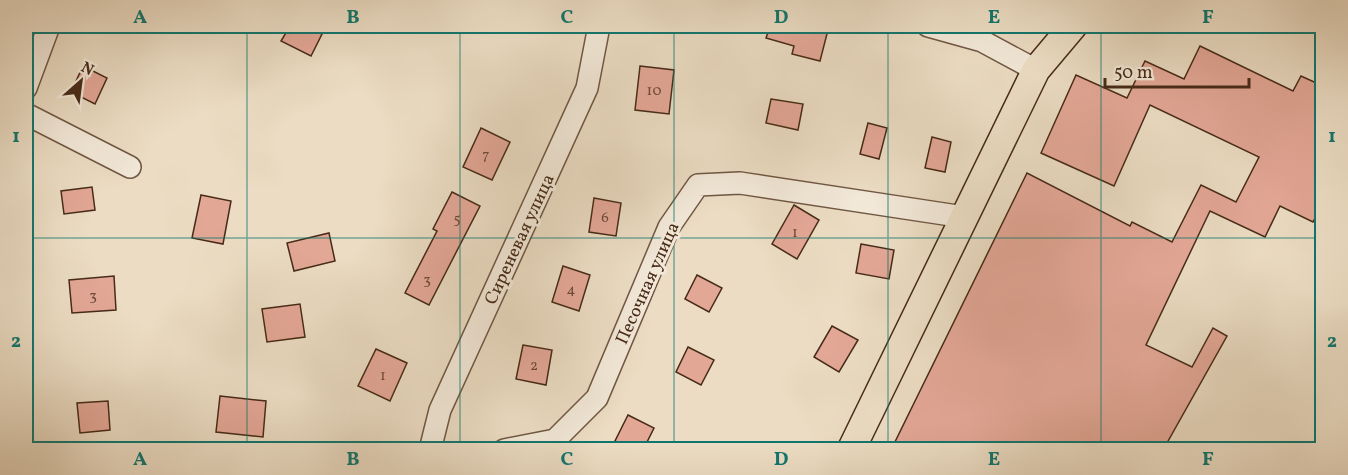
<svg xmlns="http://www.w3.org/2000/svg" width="1348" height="475" viewBox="0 0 1348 475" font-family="Vollkorn,serif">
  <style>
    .building { fill: #e3a796; stroke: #472b18; stroke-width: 1.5 }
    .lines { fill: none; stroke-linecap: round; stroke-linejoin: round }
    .minor-casing { stroke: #705743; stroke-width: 24 }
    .major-casing { stroke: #472b18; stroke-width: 30 }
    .minor { stroke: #f2e8d8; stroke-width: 21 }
    .major { stroke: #ebdcc3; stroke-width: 27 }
    .grid { fill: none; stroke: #0f766e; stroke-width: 1.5; stroke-opacity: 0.55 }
    .labels { text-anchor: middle; stroke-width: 6; stroke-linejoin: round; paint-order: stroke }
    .number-label { font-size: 15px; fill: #6e4a38 }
    .street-label { font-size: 18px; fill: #472b18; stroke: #f2e8d8 }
    .neatline { fill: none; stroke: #0f766e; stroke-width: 2 }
    .grid-label { font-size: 20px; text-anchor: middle; font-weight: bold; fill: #0f766e }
  </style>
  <rect width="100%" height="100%" fill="#ebdcc3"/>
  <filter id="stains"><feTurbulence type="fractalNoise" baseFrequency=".00333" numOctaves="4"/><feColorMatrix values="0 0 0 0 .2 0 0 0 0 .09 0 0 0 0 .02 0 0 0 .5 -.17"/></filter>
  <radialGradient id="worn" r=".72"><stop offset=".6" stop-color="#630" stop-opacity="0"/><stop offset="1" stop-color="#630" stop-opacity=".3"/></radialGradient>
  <g class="building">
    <polygon points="290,26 306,26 322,34 311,56 281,41"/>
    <polygon points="770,26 829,26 820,61 792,54 794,46 766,38"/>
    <polygon points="1200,46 1293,91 1301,76 1323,86 1323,202 1313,222 1280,206 1265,237 1210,211 1146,345 1192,367 1213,328 1227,336 1163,450 891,450 1027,173 1130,226 1132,222 1172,242 1201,185 1236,202 1259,157 1150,105 1114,186 1041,153 1076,75 1127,98 1145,61 1184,79"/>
    <polygon points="83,66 107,78 95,104 71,92"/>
    <polygon points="640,66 674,70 669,114 635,110"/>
    <polygon points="771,99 803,104 798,130 766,123"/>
    <polygon points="868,123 887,128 879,159 860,154"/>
    <polygon points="481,128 510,142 492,180 463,167"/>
    <polygon points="932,137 951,142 945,172 925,168"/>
    <polygon points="92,187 95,210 64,214 61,191"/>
    <polygon points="452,192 480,206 429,305 405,293 437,231 433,229"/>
    <polygon points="201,195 231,201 223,244 192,238"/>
    <polygon points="594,198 621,203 616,236 589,232"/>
    <polygon points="794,205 819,220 797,259 772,244"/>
    <polygon points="329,233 335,261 294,271 287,243"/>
    <polygon points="861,244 894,250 889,279 856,273"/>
    <polygon points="563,266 590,275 579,311 552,302"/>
    <polygon points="697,275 722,288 709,312 685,299"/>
    <polygon points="114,276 116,310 72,313 69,280"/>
    <polygon points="300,304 305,337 267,342 262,309"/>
    <polygon points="832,326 858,340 839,372 814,357"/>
    <polygon points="523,345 552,350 546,385 516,379"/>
    <polygon points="688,347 714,360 701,385 676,372"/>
    <polygon points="376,349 407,363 390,401 358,386"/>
    <polygon points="220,396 266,401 263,437 216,432"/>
    <polygon points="108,401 110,430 80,433 77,403"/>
    <polygon points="628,415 654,428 643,450 631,450 615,441"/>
  </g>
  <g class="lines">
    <g class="minor-casing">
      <g id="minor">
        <polyline points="928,26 982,41 1036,70"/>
        <polyline points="26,88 49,26"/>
        <polyline points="26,114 130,167"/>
        <polyline points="430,450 440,410 587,88 599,26"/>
        <polyline points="504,450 555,440 597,398 669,227 698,185 740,183 964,217"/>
      </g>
    </g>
    <g class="major-casing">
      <polyline id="major" points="851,450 1036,70 1073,26"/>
    </g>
    <use href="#minor" class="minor"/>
    <use href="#major" class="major"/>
  </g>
  <path class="grid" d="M247 26V450M460 26V450M674 26V450M888 26V450M1101 26V450M26 238H1322"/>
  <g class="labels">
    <g class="number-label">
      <text x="654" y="95">10</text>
      <text x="486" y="159">7</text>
      <text x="605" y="222">6</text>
      <text x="457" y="223">5</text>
      <text x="795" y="237">1</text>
      <text x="427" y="284">3</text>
      <text x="571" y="294">4</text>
      <text x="93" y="300">3</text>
      <text x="534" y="370">2</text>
      <text x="383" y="380">1</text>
    </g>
    <g class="street-label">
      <text transform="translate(519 239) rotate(-65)" y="6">Сиреневая улица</text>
      <text transform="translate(647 283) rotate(-66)" y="6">Песочная улица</text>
    </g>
  </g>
  <rect width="1348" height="475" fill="none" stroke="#ebdcc3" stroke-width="66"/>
  <g transform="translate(81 81) rotate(28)" stroke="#f2e8d8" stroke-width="4.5" paint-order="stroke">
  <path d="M0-4.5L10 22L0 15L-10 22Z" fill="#472b18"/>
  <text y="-9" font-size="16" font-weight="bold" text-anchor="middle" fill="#472b18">N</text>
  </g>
  <path d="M1105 78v9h144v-9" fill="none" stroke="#472b18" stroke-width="3"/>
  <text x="1114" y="78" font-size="18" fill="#472b18" stroke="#f2e8d8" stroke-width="4.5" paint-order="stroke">50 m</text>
  <rect x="33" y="33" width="1282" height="409" class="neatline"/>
  <g class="grid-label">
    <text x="140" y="23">A</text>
    <text x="353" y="23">B</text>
    <text x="567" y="23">C</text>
    <text x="781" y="23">D</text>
    <text x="994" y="23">E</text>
    <text x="1208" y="23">F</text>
    <text x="16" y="142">1</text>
    <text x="1332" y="142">1</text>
    <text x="16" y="347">2</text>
    <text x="1332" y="347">2</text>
    <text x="140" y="465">A</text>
    <text x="353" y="465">B</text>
    <text x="567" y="465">C</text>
    <text x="781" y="465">D</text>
    <text x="994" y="465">E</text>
    <text x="1208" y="465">F</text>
  </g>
  <rect width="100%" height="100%" filter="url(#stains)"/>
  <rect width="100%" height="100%" fill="url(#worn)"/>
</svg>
